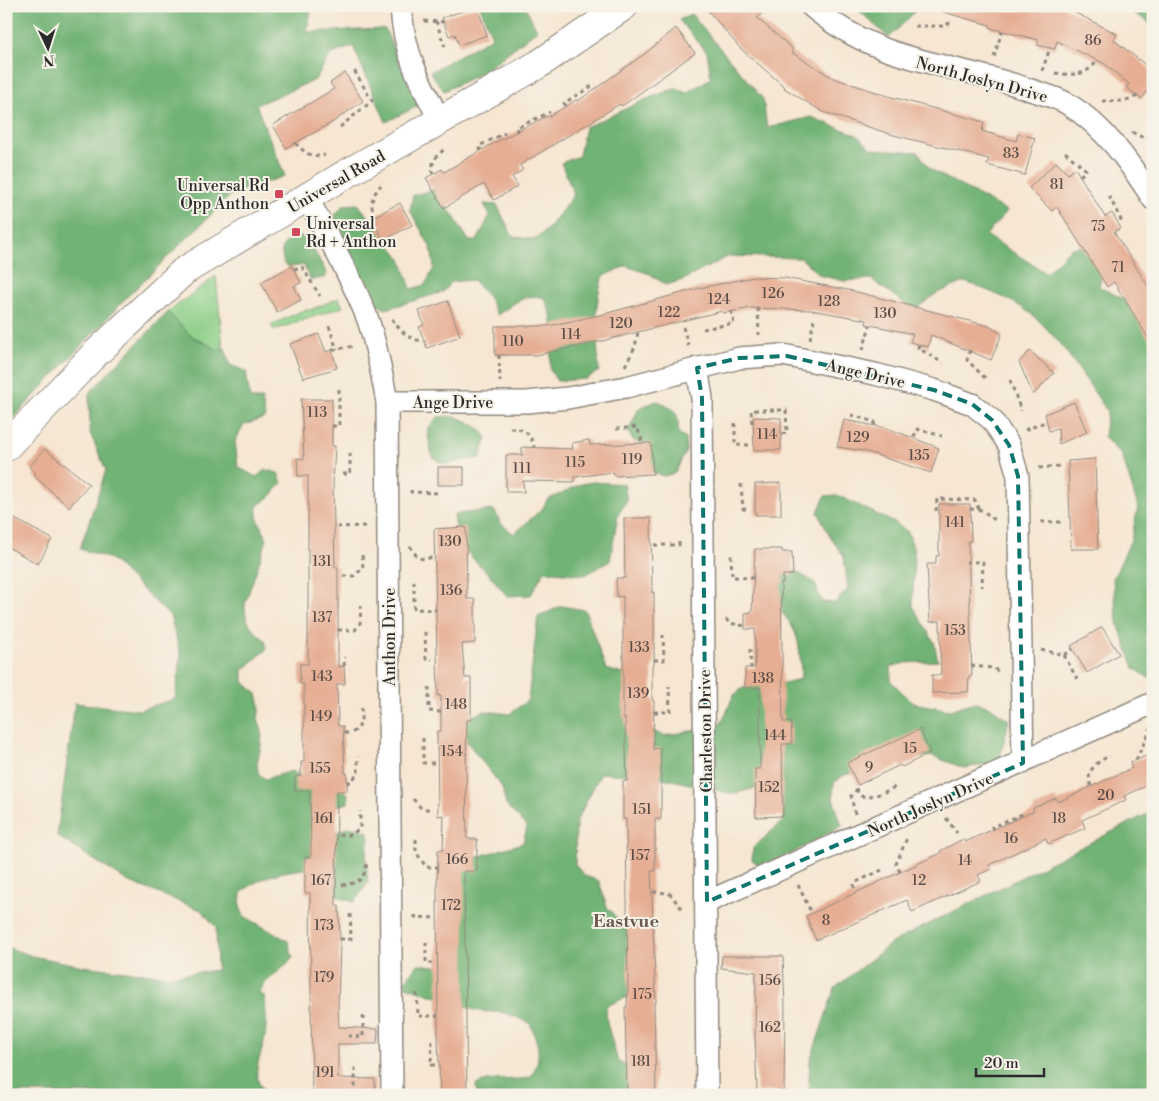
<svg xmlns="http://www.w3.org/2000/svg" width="1159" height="1101" viewBox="0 0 1159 1101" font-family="'Libre Bodoni',serif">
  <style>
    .green { fill: #8ccf88; stroke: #5c7d5a }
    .forest { fill: #71b274; stroke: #4e6e50 }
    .building { fill: #e6af94 }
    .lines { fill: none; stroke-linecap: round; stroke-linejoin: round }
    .street-casing { stroke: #90887e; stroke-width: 24 }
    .secondary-casing { stroke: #90887e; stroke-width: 30 }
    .path { stroke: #90887e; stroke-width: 3; stroke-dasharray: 4 4; stroke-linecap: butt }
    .street { stroke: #fff; stroke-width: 21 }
    .secondary { stroke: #fff; stroke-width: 28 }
    .marked { fill: none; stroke: #0f766e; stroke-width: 4; stroke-dasharray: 10 6; stroke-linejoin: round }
    .poi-dot { fill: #d1495b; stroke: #f7f3e8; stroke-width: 2 }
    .labels { text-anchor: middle; stroke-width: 4; stroke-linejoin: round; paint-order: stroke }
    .number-label { font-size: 14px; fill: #5a4c45 }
    .street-label { font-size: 16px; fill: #2b2b2b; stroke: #f7f3e8 }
    .poi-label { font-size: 16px; fill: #2b2b2b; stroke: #f7f3e8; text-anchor: end }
    .neighbourhood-label { font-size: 18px; font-weight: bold; fill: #6c5950; stroke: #f7f3e8 }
  </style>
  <rect width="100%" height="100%" fill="#f7f3e8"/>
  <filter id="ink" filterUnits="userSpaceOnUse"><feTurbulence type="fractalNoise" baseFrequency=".02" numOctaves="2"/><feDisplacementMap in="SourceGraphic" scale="10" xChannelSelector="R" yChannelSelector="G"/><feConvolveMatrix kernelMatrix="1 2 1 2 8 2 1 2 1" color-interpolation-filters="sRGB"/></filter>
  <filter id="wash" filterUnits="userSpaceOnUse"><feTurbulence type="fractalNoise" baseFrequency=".0096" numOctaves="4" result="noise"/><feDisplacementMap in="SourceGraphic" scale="20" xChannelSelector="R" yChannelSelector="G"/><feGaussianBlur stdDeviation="1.12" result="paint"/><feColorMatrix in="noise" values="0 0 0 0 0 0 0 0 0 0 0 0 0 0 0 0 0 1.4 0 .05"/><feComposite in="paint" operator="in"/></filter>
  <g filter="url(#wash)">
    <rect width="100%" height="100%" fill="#f6e6d2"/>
    <g class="green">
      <polygon points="216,276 223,348 216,349 190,335 168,312"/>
      <polygon points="339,298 343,307 274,330 271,325 306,309 310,310"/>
    </g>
    <g class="forest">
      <polygon points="6,6 312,6 307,32 385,29 418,106 386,122 353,46 330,55 315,80 256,105 285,176 233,193 127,297 6,426"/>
      <polygon points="480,6 525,6 537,30 483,72 444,91 430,72 492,37"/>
      <polygon points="854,6 920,6 889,38"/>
      <polygon points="1121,6 1153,6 1153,27 1146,20"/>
      <path d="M691 14 763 99 767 128 811 117 857 135 872 149 918 152 930 169 1007 211 986 235 1046 273 1070 249 1088 244 1105 260 1099 287 1134 304 1153 331V677L1149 678 1134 668 1117 621 1113 579 1131 540 1138 507 1122 456 1104 437 1107 411C1085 379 1065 345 1037 319 1018 301 989 291 965 282L937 293 914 310 871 279 844 281 819 275 801 258 729 256 683 280 666 285 650 274 626 266 603 276C593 307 597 339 599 371L586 379 557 381 550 370 552 318 545 298C524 292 515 304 497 315L489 298 473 280 451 282 443 292 386 309 369 301 335 215 344 205 358 204 401 259 411 289 425 285 434 268 431 248 410 210 413 195 433 190 453 215 469 241H477L490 215 484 204 497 205 513 237 535 239 550 227 574 194 561 163 579 156 585 127C616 115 645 97 678 88L686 93 711 78 707 52 679 20Z"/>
      <path d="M301 236 307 237 327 274 324 278 311 280 305 270V265L290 267 284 264C279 245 282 242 301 236Z"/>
      <path d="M168 312 190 335 216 349 225 348 230 365 246 371 250 399H262L265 418 244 425 235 441 238 467 256 477 266 470 278 473 282 483 271 496 257 506V517L267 539 245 604C244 622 252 629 265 640L267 649 243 670V681L257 694 260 706 258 719 262 730 261 746 257 763 258 773 265 779 292 771 312 783 339 787 348 794V803L337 806 320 840 348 827 367 831 369 839 366 855 368 883 354 902 336 896 337 867C302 869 268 869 241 893L240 907 244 916 288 941 293 958 265 983 259 993 265 997C266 1010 267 1024 265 1036 262 1060 247 1073 267 1095L6 1093V947L32 956 83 966 169 976 217 970 216 927 201 910 127 881 57 836 75 703 139 710 175 699 181 655 170 616 111 559 80 549 106 470 90 433 89 393Z"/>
      <path d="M657 401C676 408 680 414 678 433L685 437 686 451 675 473 664 476 644 470 641 444 633 440 628 432 639 408Z"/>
      <path d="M450 416C465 419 479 425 487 438L480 458 443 464 432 457 427 430 438 417Z"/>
      <polygon points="593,482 624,484 627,500 618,515 610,561 585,575 544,571 531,595 507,596 488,573 471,557 457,537 454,514 494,510 501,524 514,534 543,508 547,500 581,484"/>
      <path d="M837 495 895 523 908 532 914 550 913 606 934 642 938 661 905 663 891 667V681L913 703 950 710 975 702 990 707 1009 720 999 762 964 768 932 756 906 759 844 775 834 783 833 798 842 826 764 868 752 860 753 848 783 821V806L759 787 733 794 663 778 601 773 576 822 575 865 585 876 599 881 607 907 639 943 641 991 606 1006 607 1023 618 1062 632 1068 638 1095H477L476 1085C493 1076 513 1082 531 1077 543 1057 538 1043 530 1023L506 1013 478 1011 402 985 418 964 442 967 453 864 523 843 527 827 506 805 502 787 464 738 463 720 485 711 510 714 528 700 538 617 561 606 585 610 606 669 623 674 638 723 663 736 719 726 725 716 733 696 749 683 779 684 801 679C800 634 798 629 767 596L770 577 795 571 814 582 822 602 835 603 848 589 844 557 829 535 818 512 825 496Z"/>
      <polygon points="1153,811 1153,1095 808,1095 810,1061 835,988 893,942"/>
    </g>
    <g id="blocks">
      <g class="building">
        <polygon points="477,6 487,35 459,45 455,34 449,36 442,18"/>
        <polygon points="704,6 770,6 757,18 793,49 791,52 833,78 888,96 984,122 982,131 1016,141 1018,134 1035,138 1025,175 987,165 989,159 890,134 823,112 784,88 785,87 741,49"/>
        <polygon points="944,6 1062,6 1117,34 1114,40 1153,71 1153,85 1141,99 1126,87 1129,84 1105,64 1057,41 1055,49 1037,45 1039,40 990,28 990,25 943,12"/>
        <polygon points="676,28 695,53 622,106 620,104 520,165 523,170 512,177 518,186 494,200 484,184 444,208 426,178 442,169 444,172 492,144 547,116 548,117 576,100 578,101 647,52"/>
        <polygon points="345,73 363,101 333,122 286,148 273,125 334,89 330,83"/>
        <polygon points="1056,162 1068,174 1075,168 1105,217 1112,213 1121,228 1114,232 1153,294 1153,346 1114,282 1107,287 1057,207 1052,211 1029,188"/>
        <polygon points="400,203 412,225 384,240 371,218"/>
        <polygon points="292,266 301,283 294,286 301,300 277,312 261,282"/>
        <polygon points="754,277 785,278 853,291 989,326 1002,334 991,360 931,335 928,347 910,342 913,334 866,324 867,320 811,310 751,308 723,313 722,311 602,341 536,355 495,355 495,326 548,326 600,315 700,288"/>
        <polygon points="448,301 460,336 427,348 419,327 424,325 419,311"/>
        <polygon points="319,334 326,352 332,350 337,368 303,378 290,344"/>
        <polygon points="1030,351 1054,373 1033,395 1019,362"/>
        <polygon points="301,399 332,399 332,446 335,446 333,483 335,567 338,567 338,667 344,666 345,684 337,684 338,726 343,726 345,773 347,773 347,791 337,791 336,906 339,906 340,943 338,1006 339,1027 378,1029 377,1044 338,1044 338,1078 375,1079 375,1095 312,1095 310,893 305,893 305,857 311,857 310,791 295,791 295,777 301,776 301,762 304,762 304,684 300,684 300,664 308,664 308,476 298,476 297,458 304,459"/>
        <polygon points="1074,402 1087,432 1059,444 1058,428 1049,431 1045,414"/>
        <polygon points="753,417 781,418 781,450 754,450"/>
        <polygon points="844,420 887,428 939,448 931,473 864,451 837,447"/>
        <polygon points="589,440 590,445 651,443 653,474 614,476 614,472 574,477 574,482 523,481 524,492 506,492 506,455 522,455 522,447 573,449 572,443"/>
        <polygon points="45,449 89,484 69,507 33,475 36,473 29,467"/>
        <polygon points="1095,459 1098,549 1071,549 1068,461"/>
        <rect x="438" y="467" width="26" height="18"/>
        <polygon points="781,483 781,515 755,515 755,484"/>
        <polygon points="939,504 970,504 971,541 968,541 972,676 969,676 968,692 932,693 932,675 941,675 940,621 930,622 927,564 936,564 936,556 939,556"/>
        <polygon points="13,518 52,539 38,564 6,546 6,531"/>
        <polygon points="624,518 651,518 652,593 654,592 654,665 652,665 652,700 654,701 653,749 660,748 661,766 661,819 655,819 655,871 651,871 656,1003 654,1003 656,1095 627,1095 625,1007 627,1007 628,986 626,819 623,819 623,781 627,781 625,718 623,718 623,596 617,597 616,578 625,578"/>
        <polygon points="466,527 467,599 475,599 475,643 462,644 465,678 471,678 471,720 467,720 466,769 467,839 477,839 477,871 464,871 467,1095 440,1095 438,1035 437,883 438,850 443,850 444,815 438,816 437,731 441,731 441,696 438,696 434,529"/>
        <polygon points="755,549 782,549 782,552 792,552 793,575 783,575 783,583 781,583 783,722 791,722 792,744 782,744 783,816 756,817 755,769 760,769 760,687 745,688 745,668 755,668 755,629 745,629 745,613 752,612"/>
        <polygon points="1102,627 1119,654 1087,673 1071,646"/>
        <polygon points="920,729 930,753 902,767 900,765 858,785 847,763"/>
        <polygon points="1153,753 1153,783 1124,796 1126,800 1082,820 1085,828 1048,844 1046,838 989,865 991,869 978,875 981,881 912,912 907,900 816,940 806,916 941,853 940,851 963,839 965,842 1034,811 1033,808 1056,798 1058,802 1132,768 1130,763"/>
        <polygon points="722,956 783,956 785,1008 784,1091 757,1092 755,1037 756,972 721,968"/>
      </g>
    </g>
  </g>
  <g filter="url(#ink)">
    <use href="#blocks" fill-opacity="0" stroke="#90887e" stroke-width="1"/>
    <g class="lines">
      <g class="street-casing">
        <g id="street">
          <path d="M401 6C403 52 420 83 441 122"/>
          <path d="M811 6C879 64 946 61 1025 88 1038 93 1055 96 1068 104 1104 126 1130 163 1153 199"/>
          <path d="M307 197C328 237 352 278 368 320 377 346 382 375 387 402L392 1095"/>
          <polyline points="697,368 702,398 707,1095"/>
          <polyline points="387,402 527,402 568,398 626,387 739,358 783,355 875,374 934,390 972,404 992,420 1009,445 1018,476 1023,763"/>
          <polyline points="707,902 1153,703"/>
        </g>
      </g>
      <g class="secondary-casing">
        <polyline id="secondary" points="6,447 94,355 184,271 339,178 539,64 624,6"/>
      </g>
      <g class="path">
        <polyline points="424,21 444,22"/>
        <polyline points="436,21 445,47"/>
        <polyline points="915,26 944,26 951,22"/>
        <polyline points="994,57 1002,31"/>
        <polyline points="1042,71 1050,48"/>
        <path d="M1055 73C1073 75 1085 77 1097 61"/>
        <polyline points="1102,101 1123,101 1138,96"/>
        <polyline points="566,106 564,103 592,86"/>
        <polyline points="340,127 372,101 354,70"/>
        <polyline points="518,132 516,128 550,112"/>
        <polyline points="1132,132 1142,137 1153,138"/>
        <path d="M295 143C306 153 310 158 325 155"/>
        <polyline points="481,151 479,146 505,133"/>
        <polyline points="1065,152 1086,170 1080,176"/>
        <path d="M433 174C430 162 437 155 446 148"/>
        <polyline points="1109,196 1121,220 1118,224"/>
        <path d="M375 217C369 203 372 196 381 185"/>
        <polyline points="294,269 302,267 320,296"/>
        <polyline points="758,308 759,335"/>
        <path d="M392 319C400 330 409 341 425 341"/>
        <polyline points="329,326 337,350"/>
        <polyline points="683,327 689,348"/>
        <polyline points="703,329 734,323 731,311"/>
        <polyline points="810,339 814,320"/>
        <polyline points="919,345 918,348 943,363"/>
        <polyline points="332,350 354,346"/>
        <polyline points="863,350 870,325"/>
        <polyline points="970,350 967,360 987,380"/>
        <polyline points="499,355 500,382"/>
        <polyline points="625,366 635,347 638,332"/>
        <polyline points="1010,380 1021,411"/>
        <polyline points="851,415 875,422 874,426"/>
        <polyline points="735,423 735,445 751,445"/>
        <polyline points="752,423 751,410 786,410 787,433 781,434"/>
        <polyline points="332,426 339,426 339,386"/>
        <path d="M510 428C524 428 531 434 534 447"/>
        <polyline points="616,429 637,427 643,444"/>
        <polyline points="1025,430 1045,422"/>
        <polyline points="914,437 917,429 942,436"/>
        <polyline points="1039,468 1060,466"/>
        <polyline points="343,474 350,474 350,453"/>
        <polyline points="741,484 743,509 746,509"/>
        <polyline points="411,490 411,492 438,493"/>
        <polyline points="970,509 982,510 996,521"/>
        <polyline points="936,511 937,499 975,500 979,510"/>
        <polyline points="1041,522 1063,522"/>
        <polyline points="337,527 367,526"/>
        <polyline points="654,545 679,545 679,541"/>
        <polyline points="410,546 418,558 426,559 435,556"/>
        <polyline points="731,555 732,577 753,578"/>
        <polyline points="966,562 983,562 982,587"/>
        <polyline points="343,576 354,576 363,568 362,554"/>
        <polyline points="414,581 414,609 436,610"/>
        <polyline points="726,619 729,623 745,626"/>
        <polyline points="338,630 355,630 360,624 361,604"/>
        <polyline points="425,632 426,659 432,659"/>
        <polyline points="750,649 751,668"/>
        <polyline points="1041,650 1064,655 1073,649"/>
        <polyline points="1064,655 1077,679"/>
        <polyline points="654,660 664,660 663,635"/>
        <polyline points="344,666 345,657"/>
        <polyline points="971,666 994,668 999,673"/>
        <polyline points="429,687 429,711 441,712"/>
        <polyline points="654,712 670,712 669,686"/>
        <path d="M344 733C361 734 362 722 361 707"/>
        <polyline points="423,738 423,763 437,763"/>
        <polyline points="1136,760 1151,728"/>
        <polyline points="347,783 352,781 358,772 358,756"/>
        <path d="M1091 786C1084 772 1098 760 1110 756"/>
        <path d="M856 789 861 796C874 798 884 792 895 787"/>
        <polyline points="413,799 421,808 433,810"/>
        <polyline points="855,814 851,796 859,787"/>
        <polyline points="946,818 957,833"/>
        <polyline points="993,830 992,827 1025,813"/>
        <polyline points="339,835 351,835 360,828 360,811"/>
        <polyline points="416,839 416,852 426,867 438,867"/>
        <polyline points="900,872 896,864 907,838"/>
        <path d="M342 885C359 883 364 880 367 863"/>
        <polyline points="798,885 811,912"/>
        <polyline points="854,888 854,883 882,870"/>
        <polyline points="653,892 669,893 684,911"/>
        <polyline points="415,915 415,917 437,918"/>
        <polyline points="340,939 351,939 350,910"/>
        <polyline points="426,942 426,963 432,963"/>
        <polyline points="417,993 418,1016 438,1016"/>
        <polyline points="348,1036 363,1037 363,1014"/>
        <polyline points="432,1041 431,1065 438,1065"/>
        <polyline points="342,1092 345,1092 345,1095"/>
        <polyline points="353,1095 355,1091 355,1066"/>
      </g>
      <use href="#street" class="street"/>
      <use href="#secondary" class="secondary"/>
    </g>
  </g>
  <path class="marked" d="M787 356 934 390 972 404 992 420 1009 445 1018 476 1023 763 707 902 702 398 697 368 739 358Z"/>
  <g class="poi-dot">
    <rect x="274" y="189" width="10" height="10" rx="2.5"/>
    <rect x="291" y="227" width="10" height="10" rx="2.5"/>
  </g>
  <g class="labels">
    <g class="number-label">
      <text x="1093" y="45">86</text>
      <text x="1011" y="158">83</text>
      <text x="1057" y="189">81</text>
      <text x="1098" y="231">75</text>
      <text x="1118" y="272">71</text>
      <text x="773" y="298">126</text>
      <text x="719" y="304">124</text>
      <text x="829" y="306">128</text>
      <text x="669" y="317">122</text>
      <text x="885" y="318">130</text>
      <text x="621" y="328">120</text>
      <text x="571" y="339">114</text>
      <text x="513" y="346">110</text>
      <text x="317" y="417">113</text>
      <text x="767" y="439">114</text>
      <text x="858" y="442">129</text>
      <text x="919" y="460">135</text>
      <text x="632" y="464">119</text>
      <text x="575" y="467">115</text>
      <text x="522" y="473">111</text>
      <text x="955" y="527">141</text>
      <text x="450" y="546">130</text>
      <text x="322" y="566">131</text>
      <text x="451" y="595">136</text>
      <text x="322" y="622">137</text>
      <text x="955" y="635">153</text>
      <text x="639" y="652">133</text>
      <text x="322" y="681">143</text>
      <text x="763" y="683">138</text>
      <text x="638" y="698">139</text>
      <text x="456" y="709">148</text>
      <text x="321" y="721">149</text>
      <text x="775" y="740">144</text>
      <text x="910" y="753">15</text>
      <text x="452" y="756">154</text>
      <text x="869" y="772">9</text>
      <text x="320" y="773">155</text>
      <text x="769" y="792">152</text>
      <text x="1106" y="800">20</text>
      <text x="642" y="814">151</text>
      <text x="324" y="823">161</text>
      <text x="1059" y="823">18</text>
      <text x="1011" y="843">16</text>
      <text x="640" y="860">157</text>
      <text x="457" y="864">166</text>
      <text x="965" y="865">14</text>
      <text x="321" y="885">167</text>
      <text x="919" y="885">12</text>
      <text x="451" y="910">172</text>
      <text x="826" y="925">8</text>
      <text x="324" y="930">173</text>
      <text x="324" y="982">179</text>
      <text x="770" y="985">156</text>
      <text x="642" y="999">175</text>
      <text x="770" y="1032">162</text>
      <text x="641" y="1066">181</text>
      <text x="325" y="1077">191</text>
    </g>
    <g class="street-label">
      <text transform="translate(982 79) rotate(15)" y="6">North Joslyn Drive</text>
      <text transform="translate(336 181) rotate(-30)" y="6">Universal Road</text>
      <text transform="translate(866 373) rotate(13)" y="6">Ange Drive</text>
      <text x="453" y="408">Ange Drive</text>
      <text transform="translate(389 637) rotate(-90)" y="6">Anthon Drive</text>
      <text transform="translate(705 731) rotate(-91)" y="6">Charleston Drive</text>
      <text transform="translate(930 804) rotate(-24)" y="6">North Joslyn Drive</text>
    </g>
    <g class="poi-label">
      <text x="269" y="191">Universal Rd<tspan x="269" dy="18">Opp Anthon</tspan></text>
      <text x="306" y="229" text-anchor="start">Universal<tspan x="306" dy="18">Rd + Anthon</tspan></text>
    </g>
    <g class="neighbourhood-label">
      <text x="626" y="927">Eastvue</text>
    </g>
  </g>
  <rect width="1159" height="1101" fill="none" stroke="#f7f3e8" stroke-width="25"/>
  <g transform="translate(48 48) rotate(176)" stroke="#f7f3e8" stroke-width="4" paint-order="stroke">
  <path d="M0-4L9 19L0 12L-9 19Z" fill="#2b2b2b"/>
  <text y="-8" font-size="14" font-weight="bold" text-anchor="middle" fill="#2b2b2b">N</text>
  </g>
  <path d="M976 1068v8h68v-8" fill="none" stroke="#2b2b2b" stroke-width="2.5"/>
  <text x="984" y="1068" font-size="15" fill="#2b2b2b" stroke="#f7f3e8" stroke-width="4" paint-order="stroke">20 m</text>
</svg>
